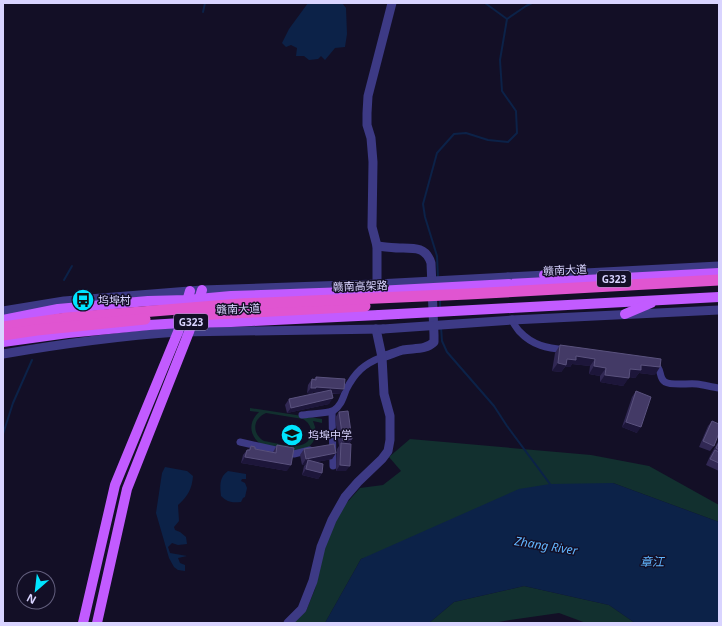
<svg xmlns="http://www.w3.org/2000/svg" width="722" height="626" viewBox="0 0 722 626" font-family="'Noto Sans','Noto Sans SC',sans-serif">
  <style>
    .green { fill: #12302f; fill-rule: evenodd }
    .water { fill: #0c2248 }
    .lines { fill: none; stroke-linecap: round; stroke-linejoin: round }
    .stream { stroke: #0c2248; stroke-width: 2 }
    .minor { stroke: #3d3a85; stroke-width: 7 }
    .tertiary { stroke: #3d3a85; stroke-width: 9 }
    .primary { stroke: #c25bff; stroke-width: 10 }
    .tertiary-bridge { stroke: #3d3a85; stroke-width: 9 }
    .primary-bridge { stroke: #c25bff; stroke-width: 10 }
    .trunk-bridge { stroke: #e055d1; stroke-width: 11 }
    .wall { fill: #312854 }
    .shaded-wall { fill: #1d163a }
    .building { fill: #433a66; stroke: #5a527e }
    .labels { text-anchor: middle; stroke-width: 3; stroke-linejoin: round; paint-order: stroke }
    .shield { fill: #130f26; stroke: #9e99be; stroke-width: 1 }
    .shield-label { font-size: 10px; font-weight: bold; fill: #d9d4ff }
    .street-label { font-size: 11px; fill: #d9d4ff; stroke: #130f26 }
    .poi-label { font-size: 11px; fill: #d9d4ff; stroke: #130f26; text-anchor: start }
    .water-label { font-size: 12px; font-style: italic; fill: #62b6ff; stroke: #130f26 }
  </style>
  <rect width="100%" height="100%" fill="#130f26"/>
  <g class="green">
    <path d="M250 408 322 419V423L313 421 315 427 316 435 313 442 308 448 297 452 261 444C249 436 248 422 259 412L250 411ZM266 413 303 419C308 422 311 426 311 432 310 455 278 443 264 441 252 434 252 419 266 413Z"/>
    <polygon points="410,439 591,455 649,466 719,505 719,522 613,483 361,559 325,623 294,623 306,611 315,589 324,551 328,538 343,507 360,488 383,485 401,471 389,457"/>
    <polygon points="524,586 609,605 635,623 586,623 559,613 510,620 493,623 429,623 454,602"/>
  </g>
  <g class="water">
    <polygon points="308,3 342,3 346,8 347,34 345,47 335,48 325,60 321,56 318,59 309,60 304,56 296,56 297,48 291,45 286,47 282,43 289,29"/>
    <path d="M165 467 187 471 193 476C192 489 188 496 178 505L179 521 174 527 175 530 180 532 186 537 187 544 178 545 172 543 168 547 170 553 187 556 178 558 180 563 185 565V571L178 570 174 567 169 558 156 513 162 473Z"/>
    <path d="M228 471 246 474V479H242L241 481 245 483 247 488 245 497 243 498 241 502C232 503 227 502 221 496 220 486 219 477 228 471Z"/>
    <polygon points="613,483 719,522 719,623 635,623 609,605 524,586 454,602 429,623 325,623 361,559 519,489 550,484"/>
  </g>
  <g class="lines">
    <g class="stream">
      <polyline points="485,3 507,19"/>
      <polyline points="203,12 205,3"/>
      <polyline points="438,279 437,256 425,217 423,204 437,153 454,134 466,133 488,140 508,142 517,133 516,111 502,91 500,60 507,19 526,6 532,3"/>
      <polyline points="64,280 72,266"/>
      <polyline points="440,299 440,309"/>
      <polyline points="441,327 442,341 447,352 494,406 507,426 550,484 550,487"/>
      <polyline points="3,434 13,403 32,360"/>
    </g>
    <g class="minor">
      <path d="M512 320C514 325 516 327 519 331 533 346 547 348 566 350"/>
      <path d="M654 363C663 369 658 378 665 382 672 386 688 383 697 384 704 385 712 387 719 388"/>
      <polyline points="332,411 333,466"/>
      <path d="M302 415C308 414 328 413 333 411 341 406 343 398 346 390 355 372 364 364 382 357"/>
      <polyline points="240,442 294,454 310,450"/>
    </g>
    <g class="tertiary">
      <path d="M377 246C385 247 392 248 400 248 414 248 426 247 431 263L434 335V342C426 350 414 348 403 350 396 352 389 355 382 357"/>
      <polyline points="508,277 719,266"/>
      <polyline points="3,311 64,301 202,290 377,284 377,246 372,227 373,162 371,138 367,125 367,113 368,96 392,3"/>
      <polyline points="512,320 719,310"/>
      <path d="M3 354C61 344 119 336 178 332L383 329"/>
      <polyline points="288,623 302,609 313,581 321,547 332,520 345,497 358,482 382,459 388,451 390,440 390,416 384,394 382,357 376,329"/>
    </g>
    <g class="primary">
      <polyline points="544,275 562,277"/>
      <polyline points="509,284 719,273"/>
      <polyline points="511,308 719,297"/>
      <polyline points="625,314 651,303"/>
      <polyline points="3,320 58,309 148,301 187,300 231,296 377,291"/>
      <polyline points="3,342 68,333 149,325 181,323 231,322 379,315"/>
      <polyline points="83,623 115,485 178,332 190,291"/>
      <polyline points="97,623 127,489 189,332 202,290"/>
    </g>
    <g class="tertiary-bridge">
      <polyline points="377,284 508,277"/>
      <polyline points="383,329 512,320"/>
    </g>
    <g class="primary-bridge">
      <polyline points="377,291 509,284"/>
      <polyline points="379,315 511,308"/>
    </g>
    <g class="trunk-bridge">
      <polyline points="179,316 365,306"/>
      <polyline points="3,327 67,318 240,304 468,294 719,280"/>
      <polyline points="3,335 37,330 145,319"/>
    </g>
  </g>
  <g class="wall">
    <polygon points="560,345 655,375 639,373 635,378 629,377 623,386 600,382 600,376 589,374 590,366 572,364 570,367 565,367 561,372 552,371 555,353"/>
    <polygon points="316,377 340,394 332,394 329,404 287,413 285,405 289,399 318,393 313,392 312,394 307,393 308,385 312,379 314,379"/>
    <polygon points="636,391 637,433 622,427 632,397"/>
    <polygon points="339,412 352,439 349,444 346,471 336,471 337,449 339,446 335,418"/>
    <polygon points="712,421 714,446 710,451 699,447 708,426"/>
    <polygon points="719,440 719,471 706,465 710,456"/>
    <polygon points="277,445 287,471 241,463 243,455 247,450 248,450 251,446 255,449 273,452"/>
    <polygon points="304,449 336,453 332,459 316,462 322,473 318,479 302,475 304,466 306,464 302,465 300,455"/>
  </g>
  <g class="shaded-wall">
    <polygon points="576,356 595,359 590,366 572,364 570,367 565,367 561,372 552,371 558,363 567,359"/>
    <polygon points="641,365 660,367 655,375 639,373 635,378 625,376 630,369"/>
    <polygon points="594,366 606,368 600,376 589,374"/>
    <polygon points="605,375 629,378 623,386 600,382"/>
    <polygon points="316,387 344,389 340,394 313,392 312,394 307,393 311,388"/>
    <polygon points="333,398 329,404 287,413 291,408"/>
    <polygon points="626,422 641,427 637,433 622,427"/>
    <polygon points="352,439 348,445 341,444 343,441"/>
    <polygon points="336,453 332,459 307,464 308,460 306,464 302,465 306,459"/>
    <polygon points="245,457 291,465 287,471 241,463"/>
    <polygon points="340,465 350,466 346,471 336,471"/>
    <polygon points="306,469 322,473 318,479 302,475"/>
  </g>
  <g class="building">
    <polygon points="560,345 661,359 660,367 641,365 641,370 630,369 629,378 605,375 606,368 594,366 595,359 576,356 576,360 567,359 566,365 558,363"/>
    <polygon points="316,377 345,379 344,389 316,387 316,388 311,388 312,379 316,380"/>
    <polygon points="331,390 333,398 291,408 289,399"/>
    <polygon points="636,391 651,397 641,427 626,422"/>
    <polygon points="348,411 352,439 343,441 339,412"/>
    <polygon points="712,421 719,424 719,433 714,446 703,441"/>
    <polygon points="719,442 719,450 716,448"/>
    <polygon points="341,443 351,444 350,466 340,465"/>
    <polygon points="334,444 336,453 306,459 304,449"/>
    <polygon points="277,445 294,448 291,465 245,457 247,450 250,450 251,446 255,447 255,449 276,453"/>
    <polygon points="715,450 719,452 719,463 710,459"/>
    <polygon points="308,460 323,464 322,473 306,469"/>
  </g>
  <defs>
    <g id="bus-disc" transform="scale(1.15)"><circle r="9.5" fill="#00e5ff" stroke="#130f26"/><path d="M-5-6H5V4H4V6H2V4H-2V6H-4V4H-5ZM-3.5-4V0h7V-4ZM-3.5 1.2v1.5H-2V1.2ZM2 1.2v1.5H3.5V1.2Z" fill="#111"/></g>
    <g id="school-disc" transform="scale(1.15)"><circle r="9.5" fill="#00e5ff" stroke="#130f26"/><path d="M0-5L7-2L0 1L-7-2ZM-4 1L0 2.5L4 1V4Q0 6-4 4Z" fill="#111"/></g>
  </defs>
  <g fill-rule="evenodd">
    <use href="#bus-disc" x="83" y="300"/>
    <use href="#school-disc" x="292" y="435"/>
  </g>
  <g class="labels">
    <g class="shield">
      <rect x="597" y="271" width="34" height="16" rx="3"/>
      <rect x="174" y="314" width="34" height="16" rx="3"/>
    </g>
    <g class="shield-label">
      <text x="614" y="283">G323</text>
      <text x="191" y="326">G323</text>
    </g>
    <g class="street-label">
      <text transform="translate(565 270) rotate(-3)" y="4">赣南大道</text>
      <text transform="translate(360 286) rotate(-2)" y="4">赣南高架路</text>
      <text transform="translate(238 309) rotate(-2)" y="4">赣南大道</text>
    </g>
    <g class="poi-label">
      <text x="98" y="304">坞埠村</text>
      <text x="308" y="439">坞埠中学</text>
    </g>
    <g class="water-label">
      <text transform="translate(546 546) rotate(9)" y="4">Zhang River</text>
      <text x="652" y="566">章江</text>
    </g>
  </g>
  <rect width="722" height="626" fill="none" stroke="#d9d4ff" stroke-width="8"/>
  <g transform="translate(36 590) rotate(208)"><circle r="19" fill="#130f26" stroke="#625e7d"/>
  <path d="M0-3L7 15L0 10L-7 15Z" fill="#00e5ff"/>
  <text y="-6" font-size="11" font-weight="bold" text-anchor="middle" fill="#d9d4ff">N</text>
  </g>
</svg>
